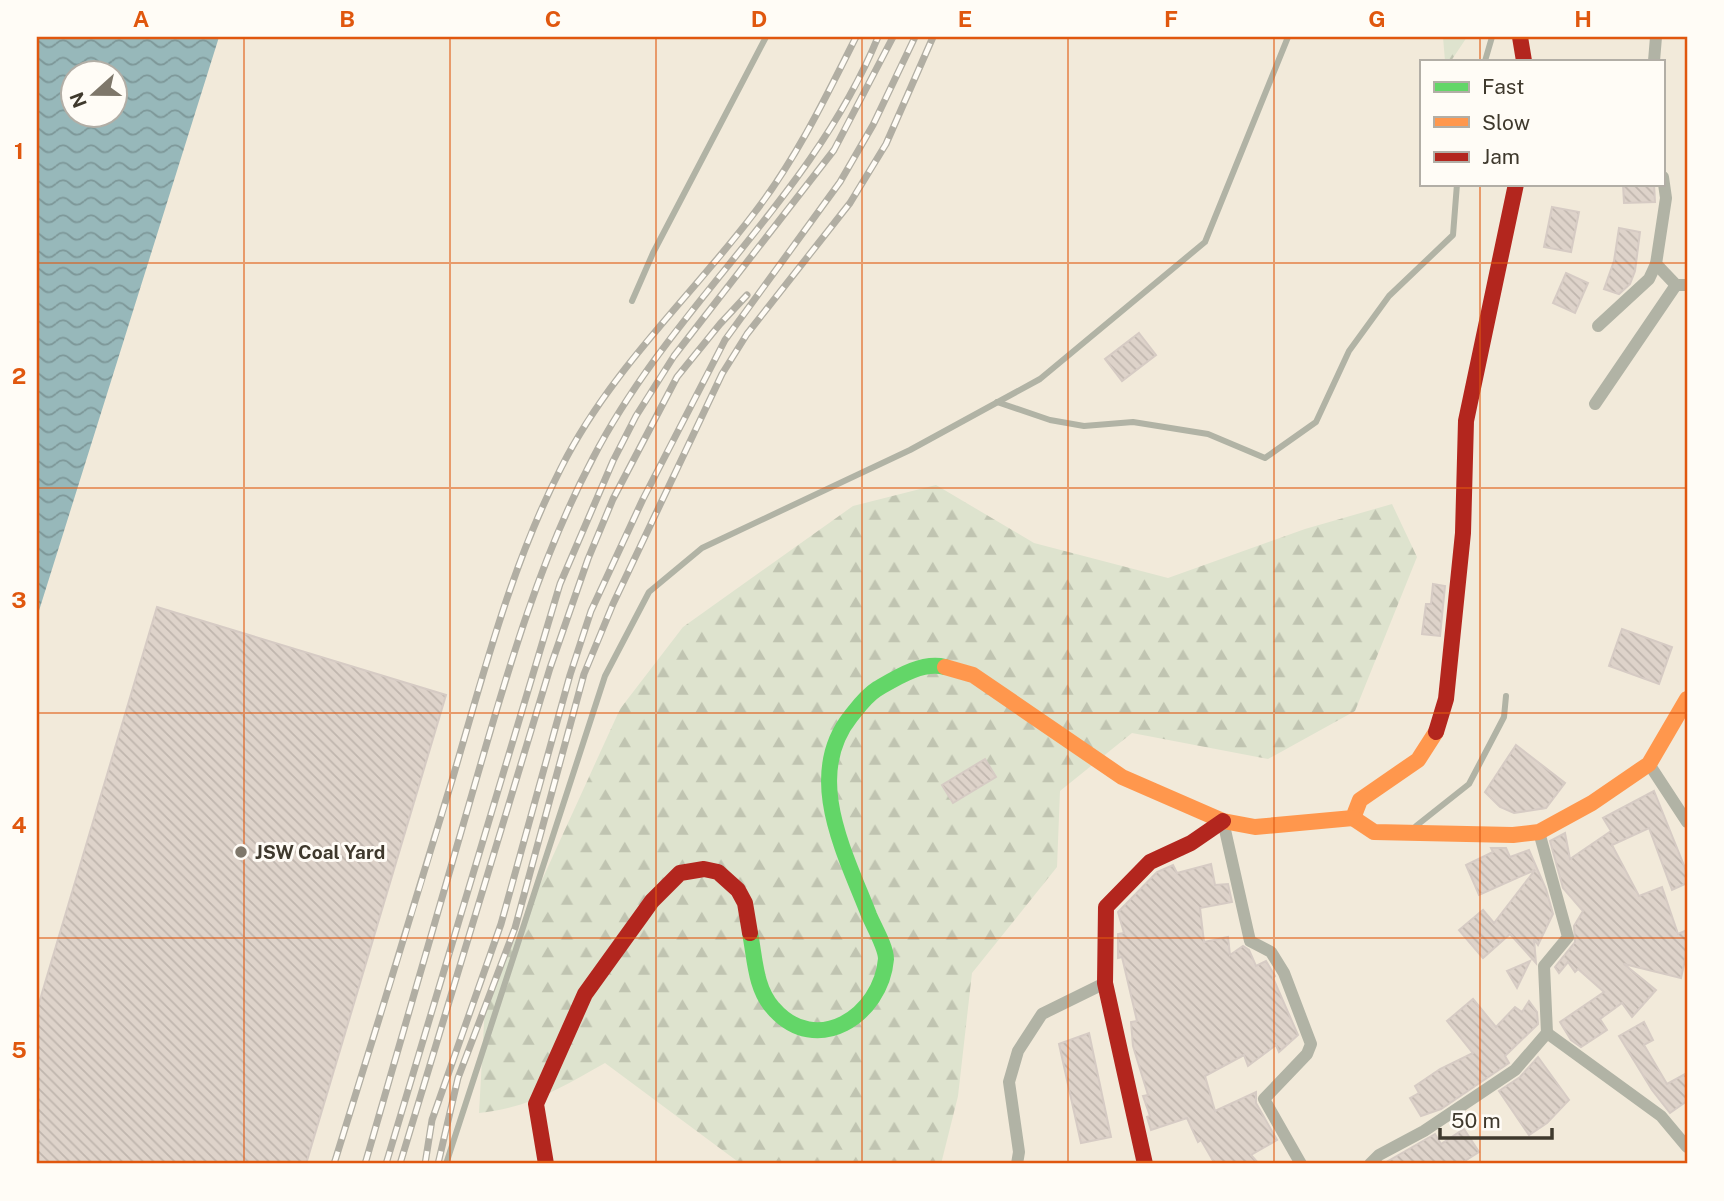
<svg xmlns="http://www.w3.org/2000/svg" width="1724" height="1201" viewBox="0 0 1724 1201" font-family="'Public Sans',sans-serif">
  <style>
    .forest { fill: url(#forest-firs) }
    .water { fill: url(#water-waves); fill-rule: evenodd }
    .building { fill: url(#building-back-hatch); stroke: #d6cbc4; stroke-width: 2 }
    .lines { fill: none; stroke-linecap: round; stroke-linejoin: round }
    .lane { stroke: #b1b3a5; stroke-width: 6 }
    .street { stroke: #b1b3a5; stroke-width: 12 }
    .fast { stroke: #63d668; stroke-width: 16 }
    .slow { stroke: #ff974d; stroke-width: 16 }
    .jam { stroke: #b3261e; stroke-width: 16 }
    .rail-casing { stroke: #b1aea3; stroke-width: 7 }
    .rail { stroke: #fffcf6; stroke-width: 4.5; stroke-dasharray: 13; stroke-linecap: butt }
    .grid { fill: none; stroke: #e0570e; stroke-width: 2; stroke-opacity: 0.55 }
    .poi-dot { fill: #7e776a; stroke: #fffcf6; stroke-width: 2.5 }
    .labels { text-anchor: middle; stroke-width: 6; stroke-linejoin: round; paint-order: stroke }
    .poi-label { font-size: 19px; font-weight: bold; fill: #3f392d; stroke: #fffcf6; text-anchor: start }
    .neatline { fill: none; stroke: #e0570e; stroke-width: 2.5 }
    .grid-label { font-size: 23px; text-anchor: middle; font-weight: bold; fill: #e0570e }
  </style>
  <defs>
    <pattern id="forest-firs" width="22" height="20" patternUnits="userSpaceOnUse" patternTransform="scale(1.75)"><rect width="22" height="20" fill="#dee3ce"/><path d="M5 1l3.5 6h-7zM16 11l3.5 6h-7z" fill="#c0c4b1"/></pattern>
    <pattern id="water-waves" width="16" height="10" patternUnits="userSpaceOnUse" patternTransform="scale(1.75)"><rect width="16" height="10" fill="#97b8ba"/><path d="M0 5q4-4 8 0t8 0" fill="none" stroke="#7d9798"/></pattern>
    <pattern id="building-back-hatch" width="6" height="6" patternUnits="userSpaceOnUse" patternTransform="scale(1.75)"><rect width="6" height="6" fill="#ded3ca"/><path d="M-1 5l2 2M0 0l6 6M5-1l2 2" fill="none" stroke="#c0b6ae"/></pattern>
  </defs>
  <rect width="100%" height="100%" fill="#f2eada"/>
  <g class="forest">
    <polygon points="1443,37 1467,37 1451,61 1445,61"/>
    <path d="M936 485 1034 543 1168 578 1305 529 1392 504 1417 557 1355 711 1268 759 1132 733 1060 791 1057 867 972 973 958 1096 941 1164H741L605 1063C564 1086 527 1109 479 1113L485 1005 620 709 683 627 853 506Z"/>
  </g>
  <path class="water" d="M37 37H219L37 617ZM74 74H116V116H74Z"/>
  <g class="building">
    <polygon points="1623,184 1654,184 1655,202 1624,203"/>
    <polygon points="1552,207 1579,212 1571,252 1544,247"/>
    <polygon points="1619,228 1640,232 1635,271 1630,284 1619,294 1604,289 1614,261"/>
    <polygon points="1566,273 1588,283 1575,313 1553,303"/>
    <polygon points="1139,333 1156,355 1122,381 1105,359"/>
    <polygon points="1433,584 1445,586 1440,636 1422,634 1426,604 1431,604"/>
    <polygon points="157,607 446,695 306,1164 37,1164 37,1010"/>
    <polygon points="1622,629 1672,647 1659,684 1609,666"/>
    <polygon points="1516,745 1565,783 1546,808 1514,813 1500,807 1485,792"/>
    <polygon points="985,759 996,777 953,803 942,785"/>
    <polygon points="1654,791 1687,873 1687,883 1672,890 1649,828 1612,845 1639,896 1662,887 1678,934 1687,930 1687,951 1681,978 1624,964 1656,990 1632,1017 1622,1003 1600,1019 1607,1030 1581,1047 1571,1040 1560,1022 1604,992 1578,969 1575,972 1568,962 1559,973 1555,967 1575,942 1574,926 1583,911 1563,888 1550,841 1565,833 1570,859 1611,831 1603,818"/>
    <polygon points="1491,848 1506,848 1510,857 1529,850 1546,889 1553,914 1538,945 1534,939 1536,963 1510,934 1483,958 1459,930 1483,910 1494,923 1535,870 1479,895 1466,865 1493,852"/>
    <polygon points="1211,864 1215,885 1228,884 1232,902 1200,908 1204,942 1228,937 1230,955 1243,946 1249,950 1256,966 1266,961 1275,976 1273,978 1298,1035 1279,1052 1276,1045 1248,1066 1244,1055 1205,1076 1215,1111 1256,1092 1256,1103 1277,1140 1251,1155 1259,1164 1215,1164 1201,1140 1198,1142 1187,1118 1151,1130 1147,1117 1150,1116 1143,1096 1148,1095 1133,1046 1131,1022 1137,1021 1122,957 1118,958 1118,934 1124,933 1118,912 1157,872 1173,865 1177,873"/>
    <polygon points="1530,961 1517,988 1507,971"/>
    <polygon points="1473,999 1496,1027 1515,1007 1522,1012 1529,1001 1537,1012 1538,1024 1505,1056 1509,1063 1441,1109 1421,1116 1410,1098 1419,1093 1415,1086 1440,1069 1473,1053 1447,1021"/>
    <polygon points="1644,1022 1653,1040 1644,1045 1667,1084 1687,1073 1687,1101 1670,1113 1652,1090 1619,1036"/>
    <polygon points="1089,1033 1111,1137 1081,1143 1059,1044"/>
    <polygon points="1538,1057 1569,1100 1547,1123 1529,1135 1499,1091 1520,1077"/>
    <polygon points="1464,1129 1479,1152 1460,1164 1383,1164 1435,1134 1441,1144"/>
  </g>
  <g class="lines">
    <g class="lane">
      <polyline points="1485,61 1492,37"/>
      <polyline points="632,301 653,253 766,37"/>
      <polyline points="997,402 1050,420 1084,426 1133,422 1208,434 1265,458 1316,422 1349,351 1389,296 1453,235 1457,184"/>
      <polyline points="1416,826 1469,784 1504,717 1506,696"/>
      <polyline points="446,1164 605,676 649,592 702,548 910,450 1040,379 1205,242 1288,37"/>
    </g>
    <g class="street">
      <polyline points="1654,61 1656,37"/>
      <polyline points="1663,177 1666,198 1656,264 1676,285 1687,285"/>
      <polyline points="1598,326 1649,279 1656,264"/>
      <polyline points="1595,404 1676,285"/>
      <polyline points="1649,764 1687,822"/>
      <polyline points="1223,821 1250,941 1271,952 1284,973 1311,1044 1307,1054 1264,1099 1301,1164"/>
      <polyline points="1547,1033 1661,1116 1687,1147"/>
      <polyline points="1017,1164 1019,1152 1009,1082 1018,1051 1042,1014 1105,983"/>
      <polyline points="1370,1164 1379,1155 1424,1131 1515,1070 1547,1033 1544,966 1568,937 1539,832"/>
    </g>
    <path class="fast" d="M750 933C755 958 755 988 773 1008 816 1058 881 1016 886 959 886 947 874 927 869 915 845 853 803 776 851 716 859 706 866 696 877 689 896 678 922 661 945 667"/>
    <g class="slow">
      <polyline points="945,667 973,675 1122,777 1223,821 1255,827 1353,818 1360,800 1418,760 1436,732"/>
      <polyline points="1353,818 1374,832 1513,835 1539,832 1592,803 1649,764 1687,699"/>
    </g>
    <g class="jam">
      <polyline points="1520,37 1524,61"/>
      <polyline points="1436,732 1446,699 1463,533 1466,421 1516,184"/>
      <polyline points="546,1164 536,1104 585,994 652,901 680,873 704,869 718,872 738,890 745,903 750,933"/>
      <polyline points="1145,1164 1105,983 1106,907 1150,862 1191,843 1223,821"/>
    </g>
    <g class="rail-casing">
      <g id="rail">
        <path d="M334 1164C374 1035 414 907 453 777 484 672 511 566 561 468 610 370 690 298 755 212 796 159 826 97 856 37"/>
        <path d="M365 1164C400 1043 435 922 470 801 504 684 536 566 593 458 672 305 812 198 878 37"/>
        <polyline points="386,1164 560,584 613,461 636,416 674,356 834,150 893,37"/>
        <polyline points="400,1164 550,668 588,559 613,499 677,377 720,324 747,295"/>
        <polyline points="425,1164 432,1120 501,924 570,675 591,611 643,499 725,340 840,182 873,125 915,37"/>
        <polyline points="438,1164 458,1078 515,928 584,674 613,604 722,374 747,334 850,203 886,144 933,37"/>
      </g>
    </g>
    <use href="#rail" class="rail"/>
  </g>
  <path class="grid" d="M244 37V1164M450 37V1164M656 37V1164M862 37V1164M1068 37V1164M1274 37V1164M1480 37V61M1480 184V1164M37 263H1687M37 488H1687M37 713H1687M37 938H1687"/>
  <circle class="poi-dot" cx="241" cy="852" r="7"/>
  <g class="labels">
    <g class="poi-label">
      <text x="255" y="859">JSW Coal Yard</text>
    </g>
  </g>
  <rect width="1724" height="1201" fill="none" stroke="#fffcf6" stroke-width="77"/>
  <rect x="1420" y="60" width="245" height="126" fill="#fffcf6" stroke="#b2aea6" stroke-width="2"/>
  <rect x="1434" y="82" width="35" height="10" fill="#63d668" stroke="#b2aea6" stroke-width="2"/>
  <text x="1482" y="94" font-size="21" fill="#3f392d">Fast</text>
  <rect x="1434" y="117" width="35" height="10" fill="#ff974d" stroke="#b2aea6" stroke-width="2"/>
  <text x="1482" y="130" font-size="21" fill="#3f392d">Slow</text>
  <rect x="1434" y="152" width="35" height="10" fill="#b3261e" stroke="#b2aea6" stroke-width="2"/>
  <text x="1482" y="164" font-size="21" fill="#3f392d">Jam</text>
  <g transform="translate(94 94) rotate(249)"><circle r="33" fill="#fffcf6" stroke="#b2aea6" stroke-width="2"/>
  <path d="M0-5L12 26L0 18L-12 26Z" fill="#7e776a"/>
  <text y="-10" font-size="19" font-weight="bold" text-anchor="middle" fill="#3f392d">N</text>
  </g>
  <path d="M1440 1128v10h112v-10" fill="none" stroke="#3f392d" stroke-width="3.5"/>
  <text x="1451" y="1128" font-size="21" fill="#3f392d" stroke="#fffcf6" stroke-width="5" paint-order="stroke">50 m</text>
  <rect x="38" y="38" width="1648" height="1124" class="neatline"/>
  <g class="grid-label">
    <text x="141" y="27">A</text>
    <text x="347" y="27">B</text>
    <text x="553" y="27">C</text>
    <text x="759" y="27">D</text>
    <text x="965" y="27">E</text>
    <text x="1171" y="27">F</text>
    <text x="1377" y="27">G</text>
    <text x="1583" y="27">H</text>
    <text x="19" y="159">1</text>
    <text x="19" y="384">2</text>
    <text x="19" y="608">3</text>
    <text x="19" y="833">4</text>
    <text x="19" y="1058">5</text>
  </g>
</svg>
